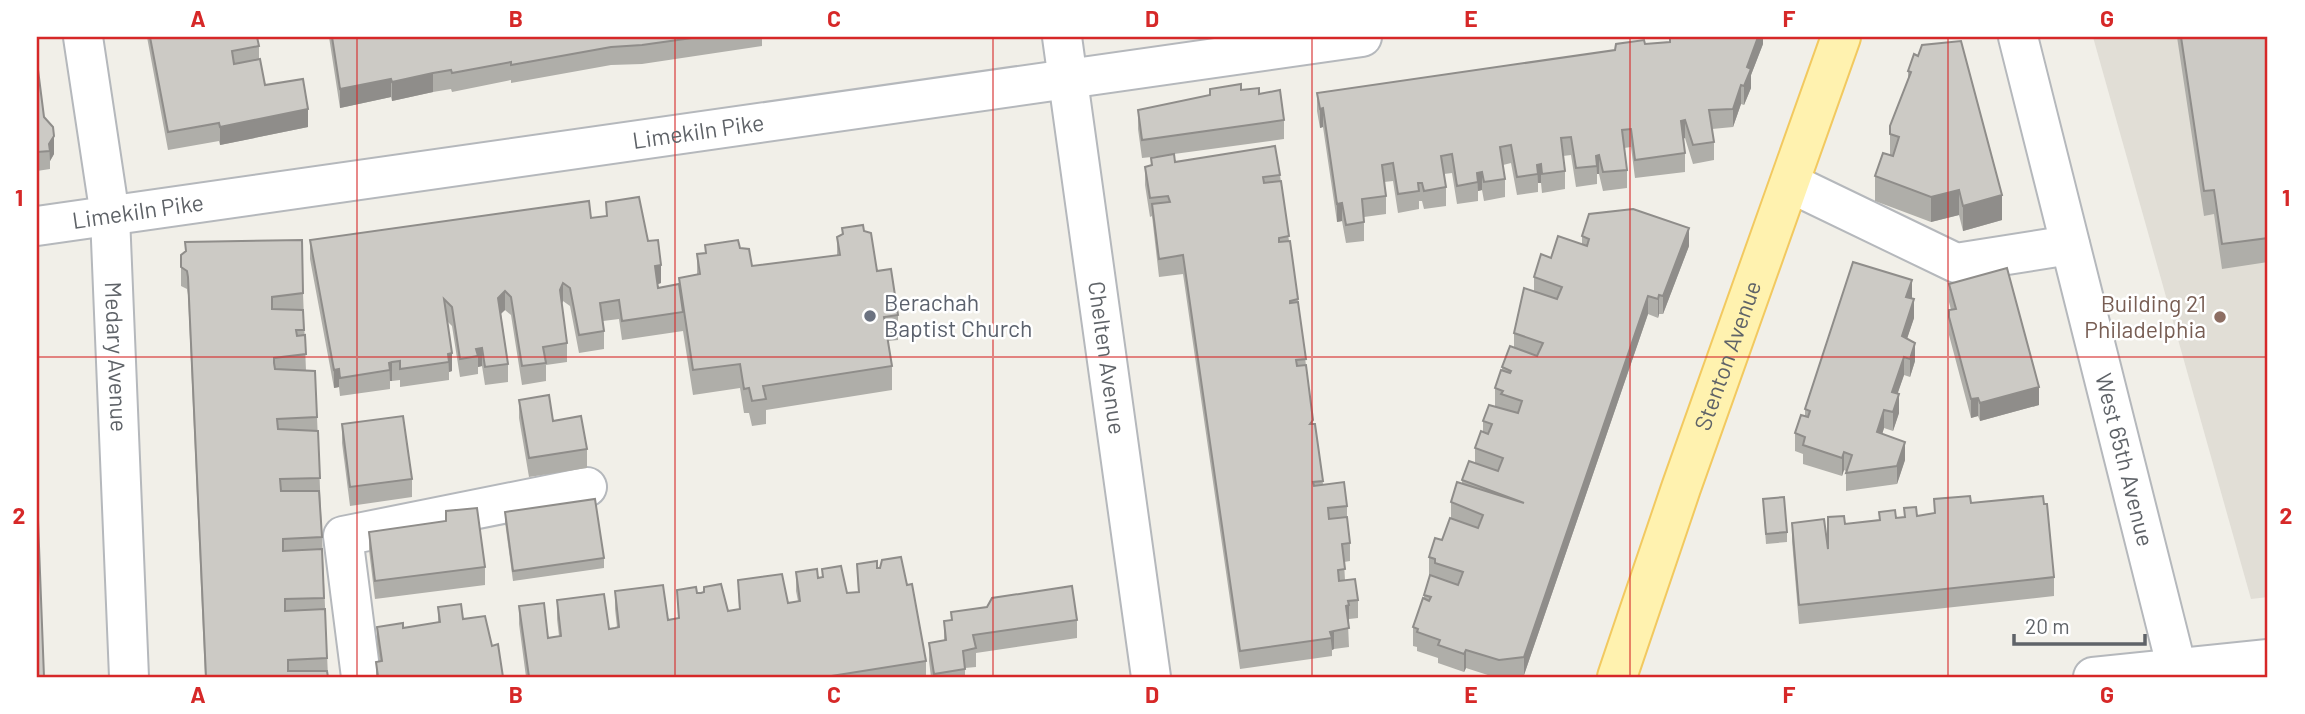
<svg xmlns="http://www.w3.org/2000/svg" width="2305" height="714" viewBox="0 0 2305 714" font-family="Barlow,sans-serif">
  <style>
    .education { fill: #e1ded6 }
    .lines { fill: none; stroke-linecap: round; stroke-linejoin: round }
    .minor-casing { stroke: #b5b8bc; stroke-width: 42 }
    .major-casing { stroke: #f2c960; stroke-width: 42 }
    .minor { stroke: #fff; stroke-width: 38 }
    .major { stroke: #fff2af; stroke-width: 38 }
    .wall { fill: #afaea9 }
    .shaded-wall { fill: #8f8d8a }
    .building { fill: #cccac5; stroke: #8f8d8a; stroke-width: 2 }
    .grid { fill: none; stroke: #d62828; stroke-width: 2; stroke-opacity: 0.55 }
    .worship-dot { fill: #6b7280; stroke: #fff; stroke-width: 2.5 }
    .education-dot { fill: #8d6e63; stroke: #fff; stroke-width: 2.5 }
    .labels { text-anchor: middle; stroke-width: 5; stroke-linejoin: round; paint-order: stroke }
    .street-label { font-size: 23px; fill: #5f6368; stroke: #fff }
    .worship-label { font-size: 23px; fill: #5b616d; stroke: #fff; text-anchor: start }
    .education-label { font-size: 23px; fill: #785e54; stroke: #fff; text-anchor: end }
    .neatline { fill: none; stroke: #d62828; stroke-width: 2.5 }
    .grid-label { font-size: 23px; text-anchor: middle; font-weight: bold; fill: #d62828 }
  </style>
  <rect width="100%" height="100%" fill="#f1efe8"/>
  <polygon class="education" points="2093,37 2268,37 2268,597 2251,599"/>
  <g class="lines">
    <g class="minor-casing">
      <g id="minor">
        <path id="s1" d="M83 37 110 216 129 677"/>
        <path id="s2" d="M1062 37 1151 677"/>
        <path id="s3" d="M2018 37 2179 677"/>
        <polyline points="1790,183 1956,263 2070,245"/>
        <path id="s4" d="M37 226 1362 37"/>
        <polyline points="361,677 343,536 587,487"/>
        <polyline points="2093,677 2268,659"/>
      </g>
    </g>
    <g class="major-casing">
      <g id="major">
        <path id="s5" d="M1617 677 1681 488 1841 37"/>
      </g>
    </g>
    <use href="#minor" class="minor"/>
    <use href="#major" class="major"/>
  </g>
  <g class="wall">
    <polygon points="147,37 257,37 259,46 259,59 265,85 308,127 220,145 219,141 168,150"/>
    <polygon points="329,37 762,37 762,46 642,64 611,65 511,83 511,80 452,92 451,89 433,92 392,101 391,97 340,108"/>
    <polygon points="1669,37 1763,37 1763,44 1751,75 1751,88 1744,105 1741,104 1733,127 1712,129 1714,142 1714,160 1693,164 1685,138 1683,139 1685,153 1685,172 1635,178 1631,147 1624,148 1627,170 1627,188 1603,191 1599,174 1597,174 1597,184 1576,187 1571,155 1563,156 1565,171 1565,189 1542,193 1541,183 1538,183 1538,192 1517,195 1511,163 1503,165 1505,179 1505,197 1484,201 1482,190 1478,191 1478,201 1457,204 1452,173 1444,174 1446,187 1446,206 1424,209 1422,201 1419,201 1419,209 1398,213 1393,181 1384,182 1386,196 1386,214 1364,217 1364,241 1346,243 1342,221 1337,222 1323,127 1320,128 1317,111 1317,93 1669,42"/>
    <polygon points="2177,37 2268,37 2268,262 2222,269 2214,214 2204,216"/>
    <polygon points="1914,54 2002,220 1963,231 1959,215 1931,222 1875,201 1875,176 1890,155 1890,126 1908,80 1908,71"/>
    <polygon points="37,62 44,117 54,154 50,161 50,169 37,171"/>
    <polygon points="1210,89 1241,90 1259,94 1284,120 1284,139 1174,154 1175,162 1280,175 1289,241 1298,299 1313,424 1323,484 1347,506 1347,517 1350,543 1350,561 1344,562 1345,580 1358,600 1358,618 1349,619 1348,624 1349,647 1334,649 1332,650 1332,656 1240,669 1183,274 1159,277 1152,216 1150,217 1145,185 1145,167 1151,166 1151,158 1170,155 1142,158 1138,129 1138,110 1210,95"/>
    <polygon points="606,202 648,241 661,283 658,284 658,288 679,284 679,278 697,274 697,254 705,253 705,245 740,248 752,266 837,255 837,237 842,234 842,228 877,271 898,315 898,340 888,341 892,366 892,390 766,410 766,424 752,426 749,413 744,413 740,388 693,395 683,331 622,340 619,319 603,321 604,331 604,349 579,353 570,306 563,301 562,304 567,343 567,362 546,365 546,381 522,385 511,315 505,310 501,314 508,364 508,382 485,385 482,366 478,367 478,374 460,377 452,326 447,321 452,371 449,372 449,380 400,387 400,380 392,381 390,381 390,389 340,396 339,387 334,388 310,259 310,240 591,218 606,216"/>
    <polygon points="1582,236 1689,246 1663,314 1659,314 1658,318 1648,314 1524,675 1510,677 1494,677 1466,668 1464,672 1438,663 1438,658 1417,651 1417,647 1413,646 1413,627 1424,599 1424,595 1430,576 1429,576 1429,557 1442,540 1451,519 1451,502 1462,483 1462,480 1475,463 1475,448 1483,432 1483,421 1495,406 1495,388 1502,370 1502,367 1514,348 1514,333 1534,291 1534,277 1551,258 1582,244"/>
    <polygon points="181,255 303,293 306,371 317,417 328,677 205,677 188,295 187,289 181,286"/>
    <polygon points="1949,284 2039,405 1980,421 1978,416 1971,418 1949,335 1949,317 1951,310 1949,302"/>
    <polygon points="1912,299 1914,318 1907,338 1915,361 1910,377 1904,375 1897,394 1899,413 1893,431 1884,428 1882,434 1905,460 1897,484 1846,491 1846,471 1844,470 1842,476 1803,464 1803,454 1795,451 1795,433 1805,416 1805,409"/>
    <polygon points="519,400 553,421 587,449 587,468 529,477 519,418"/>
    <polygon points="342,424 412,479 412,497 350,506 342,443"/>
    <polygon points="1763,499 1787,532 1787,542 1766,544"/>
    <polygon points="1934,499 1971,503 2054,577 2054,596 1799,624 1792,541 1792,523 1828,549 1845,524 1879,520 1879,512 1896,518 1934,514"/>
    <polygon points="446,511 485,567 485,585 375,599 369,550 369,532 446,521"/>
    <polygon points="505,512 604,558 604,568 513,581 505,522"/>
    <polygon points="857,564 877,568 907,585 926,661 926,677 526,677 519,624 519,606 548,638 559,636 557,619 557,600 609,629 617,627 615,609 615,591 668,620 678,618 677,590 697,593 728,611 739,609 738,580 788,603 798,601 796,591 796,572 818,578 822,578 822,569 847,593 858,592"/>
    <polygon points="438,607 463,619 492,646 503,677 376,677 376,662 380,662 377,645 377,627 403,628 438,623"/>
    <polygon points="951,612 1077,620 1077,638 976,653 976,667 965,668 965,677 931,677 929,661 929,643 944,641 944,621 951,620"/>
  </g>
  <g class="shaded-wall">
    <polygon points="1758,37 1763,37 1763,44 1751,75 1751,88 1744,105 1744,86 1747,67"/>
    <polygon points="433,73 433,92 392,101 392,82"/>
    <polygon points="391,79 391,97 340,108 340,89"/>
    <polygon points="1741,85 1741,104 1733,127 1733,109"/>
    <polygon points="1323,108 1323,127 1320,128 1320,109"/>
    <polygon points="308,109 308,127 220,145 220,127"/>
    <polygon points="1685,120 1685,138 1681,139 1681,121"/>
    <polygon points="54,136 54,154 50,161 49,144"/>
    <polygon points="1599,155 1599,174 1597,174 1596,156"/>
    <polygon points="1541,164 1541,183 1538,183 1537,165"/>
    <polygon points="1482,172 1482,190 1478,191 1477,173"/>
    <polygon points="1959,190 1959,215 1931,222 1931,197"/>
    <polygon points="2002,195 2002,220 1963,231 1963,206"/>
    <polygon points="1342,203 1342,221 1337,222 1337,204"/>
    <polygon points="1689,228 1689,246 1663,314 1663,296"/>
    <polygon points="661,265 661,283 655,285 655,266"/>
    <polygon points="1912,280 1912,298 1906,315 1906,297"/>
    <polygon points="563,283 563,301 560,308 560,290"/>
    <polygon points="505,291 505,310 498,316 498,298"/>
    <polygon points="1659,295 1659,314 1658,318 1658,299"/>
    <polygon points="1648,296 1648,314 1524,675 1524,657"/>
    <polygon points="1914,299 1914,318 1902,354 1902,336"/>
    <polygon points="1915,343 1915,361 1910,377 1910,359"/>
    <polygon points="482,348 482,366 478,367 478,356 476,349"/>
    <polygon points="452,353 452,371 449,372 448,354"/>
    <polygon points="1904,357 1904,375 1892,410 1892,392"/>
    <polygon points="392,362 392,381 390,381 389,363"/>
    <polygon points="339,369 339,387 334,388 334,370"/>
    <polygon points="2039,387 2039,405 1980,421 1980,403"/>
    <polygon points="1899,394 1899,413 1893,431 1893,412"/>
    <polygon points="1978,398 1978,416 1971,418 1971,399"/>
    <polygon points="1884,410 1884,428 1877,451 1877,432"/>
    <polygon points="1905,442 1905,460 1897,484 1897,466"/>
    <polygon points="1844,452 1844,470 1842,476 1842,458"/>
    <polygon points="1349,605 1349,623 1346,624 1346,606"/>
    <polygon points="1334,631 1334,649 1332,650 1330,632"/>
    <polygon points="1466,650 1466,668 1464,672 1464,654"/>
  </g>
  <g class="building">
    <polygon points="150,37 257,37 259,46 232,51 234,64 260,59 265,85 303,79 308,109 220,127 219,123 168,132"/>
    <polygon points="332,37 699,37 642,45 611,47 511,65 511,62 452,73 451,70 433,73 392,82 391,79 340,89"/>
    <polygon points="1670,37 1758,37 1747,67 1751,69 1744,86 1741,85 1733,109 1709,110 1714,142 1693,145 1685,120 1681,121 1685,153 1635,160 1631,129 1622,130 1627,170 1603,172 1599,155 1596,156 1597,166 1576,168 1571,137 1561,138 1565,171 1542,174 1541,164 1537,165 1538,174 1517,177 1511,145 1500,147 1505,179 1484,182 1482,172 1477,173 1478,182 1457,186 1452,154 1441,156 1446,187 1424,191 1422,183 1418,183 1419,191 1398,194 1393,163 1382,165 1386,196 1362,199 1364,222 1346,225 1342,203 1337,204 1323,108 1320,109 1317,93 1615,50 1616,44 1644,40 1645,44 1670,42"/>
    <polygon points="2181,37 2268,37 2268,238 2222,244 2214,190 2204,191"/>
    <polygon points="1961,41 2002,195 1963,206 1959,190 1931,197 1875,176 1883,153 1893,156 1899,137 1890,134 1890,126 1911,72 1908,71 1914,54 1918,56 1922,45"/>
    <polygon points="37,62 44,117 53,127 54,136 49,144 50,151 37,152"/>
    <polygon points="1241,84 1241,90 1259,88 1259,94 1280,90 1284,120 1142,140 1138,110 1210,95 1210,89"/>
    <polygon points="1275,146 1280,175 1263,177 1264,183 1281,181 1289,236 1279,238 1279,242 1290,241 1298,299 1290,301 1290,303 1298,302 1306,359 1296,360 1297,366 1306,365 1313,420 1310,424 1315,424 1323,481 1313,482 1314,486 1344,482 1347,506 1328,508 1329,519 1347,517 1350,543 1342,544 1345,569 1338,570 1339,581 1355,579 1358,600 1348,601 1349,605 1346,606 1349,628 1334,631 1330,632 1332,638 1240,651 1183,255 1159,259 1152,204 1170,202 1168,196 1150,198 1145,167 1152,165 1151,158 1174,154 1175,162"/>
    <polygon points="639,197 648,241 658,240 661,265 655,266 658,288 679,284 683,312 622,321 619,300 600,303 604,331 579,335 570,288 563,283 560,290 567,343 543,347 546,363 522,366 511,297 505,291 498,298 508,364 485,367 482,348 476,349 478,356 460,359 452,307 444,299 452,353 448,354 449,362 400,369 400,361 392,362 389,363 390,370 340,378 339,369 334,370 310,240 589,201 591,218 607,216 606,202"/>
    <polygon points="1633,209 1689,228 1663,296 1659,295 1658,299 1648,296 1524,657 1499,660 1466,650 1464,654 1438,645 1440,640 1417,632 1418,629 1413,627 1423,598 1429,601 1431,597 1424,595 1430,575 1458,585 1463,572 1435,563 1435,559 1429,557 1435,538 1442,540 1450,518 1478,528 1483,515 1451,502 1457,482 1524,503 1462,480 1469,461 1498,471 1503,458 1475,448 1481,431 1488,434 1492,424 1483,421 1489,405 1518,413 1522,401 1501,394 1503,391 1495,388 1501,370 1510,373 1511,371 1502,367 1510,346 1537,356 1543,343 1514,333 1524,288 1557,299 1562,287 1534,277 1541,254 1551,258 1558,236 1587,246 1589,239 1582,236 1589,214"/>
    <polygon points="863,225 864,231 871,233 877,271 891,269 898,315 884,317 892,366 763,386 766,399 752,401 749,388 744,389 740,364 693,370 679,278 700,274 697,254 706,253 705,245 738,240 740,248 749,249 752,266 840,255 837,237 843,234 842,228"/>
    <polygon points="302,240 303,293 272,297 272,309 303,310 304,330 296,330 297,336 305,335 306,354 274,358 274,363 275,369 315,371 317,417 277,419 278,429 318,431 320,478 280,479 281,491 319,491 322,537 283,539 283,551 322,549 324,598 285,599 285,611 325,609 327,658 288,660 288,671 327,671 328,677 206,677 188,277 187,271 181,267 181,255 186,251 185,242"/>
    <polygon points="1853,262 1912,280 1906,297 1914,299 1902,336 1915,343 1910,359 1904,357 1892,392 1899,394 1893,412 1884,410 1877,432 1905,442 1897,466 1846,473 1852,455 1844,452 1842,458 1803,445 1805,437 1795,433 1801,415 1808,417 1810,411 1805,409"/>
    <polygon points="2007,268 2039,387 1980,403 1978,398 1971,399 1949,317 1949,310 1956,309 1949,284"/>
    <polygon points="549,395 553,421 581,416 587,449 529,458 519,400"/>
    <polygon points="403,416 412,479 350,487 342,424"/>
    <polygon points="37,494 44,677 37,677"/>
    <polygon points="1970,496 1971,503 2043,496 2044,504 2047,504 2054,577 1799,605 1792,523 1824,519 1828,549 1828,517 1844,516 1845,524 1880,520 1879,512 1895,510 1896,518 1905,517 1904,508 1916,507 1917,516 1935,513 1934,499"/>
    <polygon points="1784,497 1787,532 1766,534 1763,499"/>
    <polygon points="595,499 604,558 513,571 505,512"/>
    <polygon points="477,508 485,567 375,581 369,532 446,521 446,511"/>
    <polygon points="901,557 907,585 912,584 926,661 825,677 529,677 519,606 544,603 548,638 554,637 561,636 557,600 604,594 609,629 615,628 619,627 615,591 663,585 668,620 679,618 677,590 696,587 697,593 701,593 704,592 704,587 721,584 728,611 740,609 738,580 782,574 788,603 800,601 796,572 817,569 818,578 823,577 822,569 841,566 847,593 859,592 857,564 877,561 877,568 880,568 882,560"/>
    <polygon points="1072,586 1077,620 973,635 976,648 963,651 965,669 934,674 929,643 946,640 944,621 952,620 951,612 987,607 992,598"/>
    <polygon points="461,604 463,619 485,616 492,646 498,644 503,677 378,677 376,662 382,661 377,627 403,623 403,628 440,622 438,607"/>
  </g>
  <path class="grid" d="M357 37V677M675 37V677M993 37V677M1312 37V677M1630 37V677M1948 37V677M37 357H2268"/>
  <circle class="worship-dot" cx="870" cy="316" r="7"/>
  <circle class="education-dot" cx="2220" cy="317" r="7"/>
  <g class="labels">
    <g class="street-label">
      <text dy="8" stroke="none"><textPath href="#s4" startOffset="668">Limekiln Pike</textPath></text>
      <text dy="8" stroke="none"><textPath href="#s4" startOffset="102">Limekiln Pike</textPath></text>
      <text dy="8" stroke="none"><textPath href="#s1" startOffset="322">Medary Avenue</textPath></text>
      <text dy="8" stroke="none"><textPath href="#s2" startOffset="324">Chelten Avenue</textPath></text>
      <text dy="8" stroke="none"><textPath href="#s5" startOffset="340">Stenton Avenue</textPath></text>
      <text dy="8" stroke="none"><textPath href="#s3" startOffset="436">West 65th Avenue</textPath></text>
    </g>
    <g class="worship-label">
      <text x="884" y="311">Berachah<tspan x="884" dy="26">Baptist Church</tspan></text>
    </g>
    <g class="education-label">
      <text x="2206" y="312">Building 21<tspan x="2206" dy="26">Philadelphia</tspan></text>
    </g>
  </g>
  <rect width="2305" height="714" fill="none" stroke="#ffffff" stroke-width="77"/>
  <path d="M2014 634v10h131v-10" fill="none" stroke="#5f6368" stroke-width="3.5"/>
  <text x="2025" y="634" font-size="21" fill="#5f6368" stroke="#ffffff" stroke-width="5" paint-order="stroke">20 m</text>
  <rect x="38" y="38" width="2228" height="638" class="neatline"/>
  <g class="grid-label">
    <text x="198" y="27">A</text>
    <text x="516" y="27">B</text>
    <text x="834" y="27">C</text>
    <text x="1152" y="27">D</text>
    <text x="1471" y="27">E</text>
    <text x="1789" y="27">F</text>
    <text x="2107" y="27">G</text>
    <text x="19" y="206">1</text>
    <text x="2286" y="206">1</text>
    <text x="19" y="524">2</text>
    <text x="2286" y="524">2</text>
    <text x="198" y="703">A</text>
    <text x="516" y="703">B</text>
    <text x="834" y="703">C</text>
    <text x="1152" y="703">D</text>
    <text x="1471" y="703">E</text>
    <text x="1789" y="703">F</text>
    <text x="2107" y="703">G</text>
  </g>
</svg>
